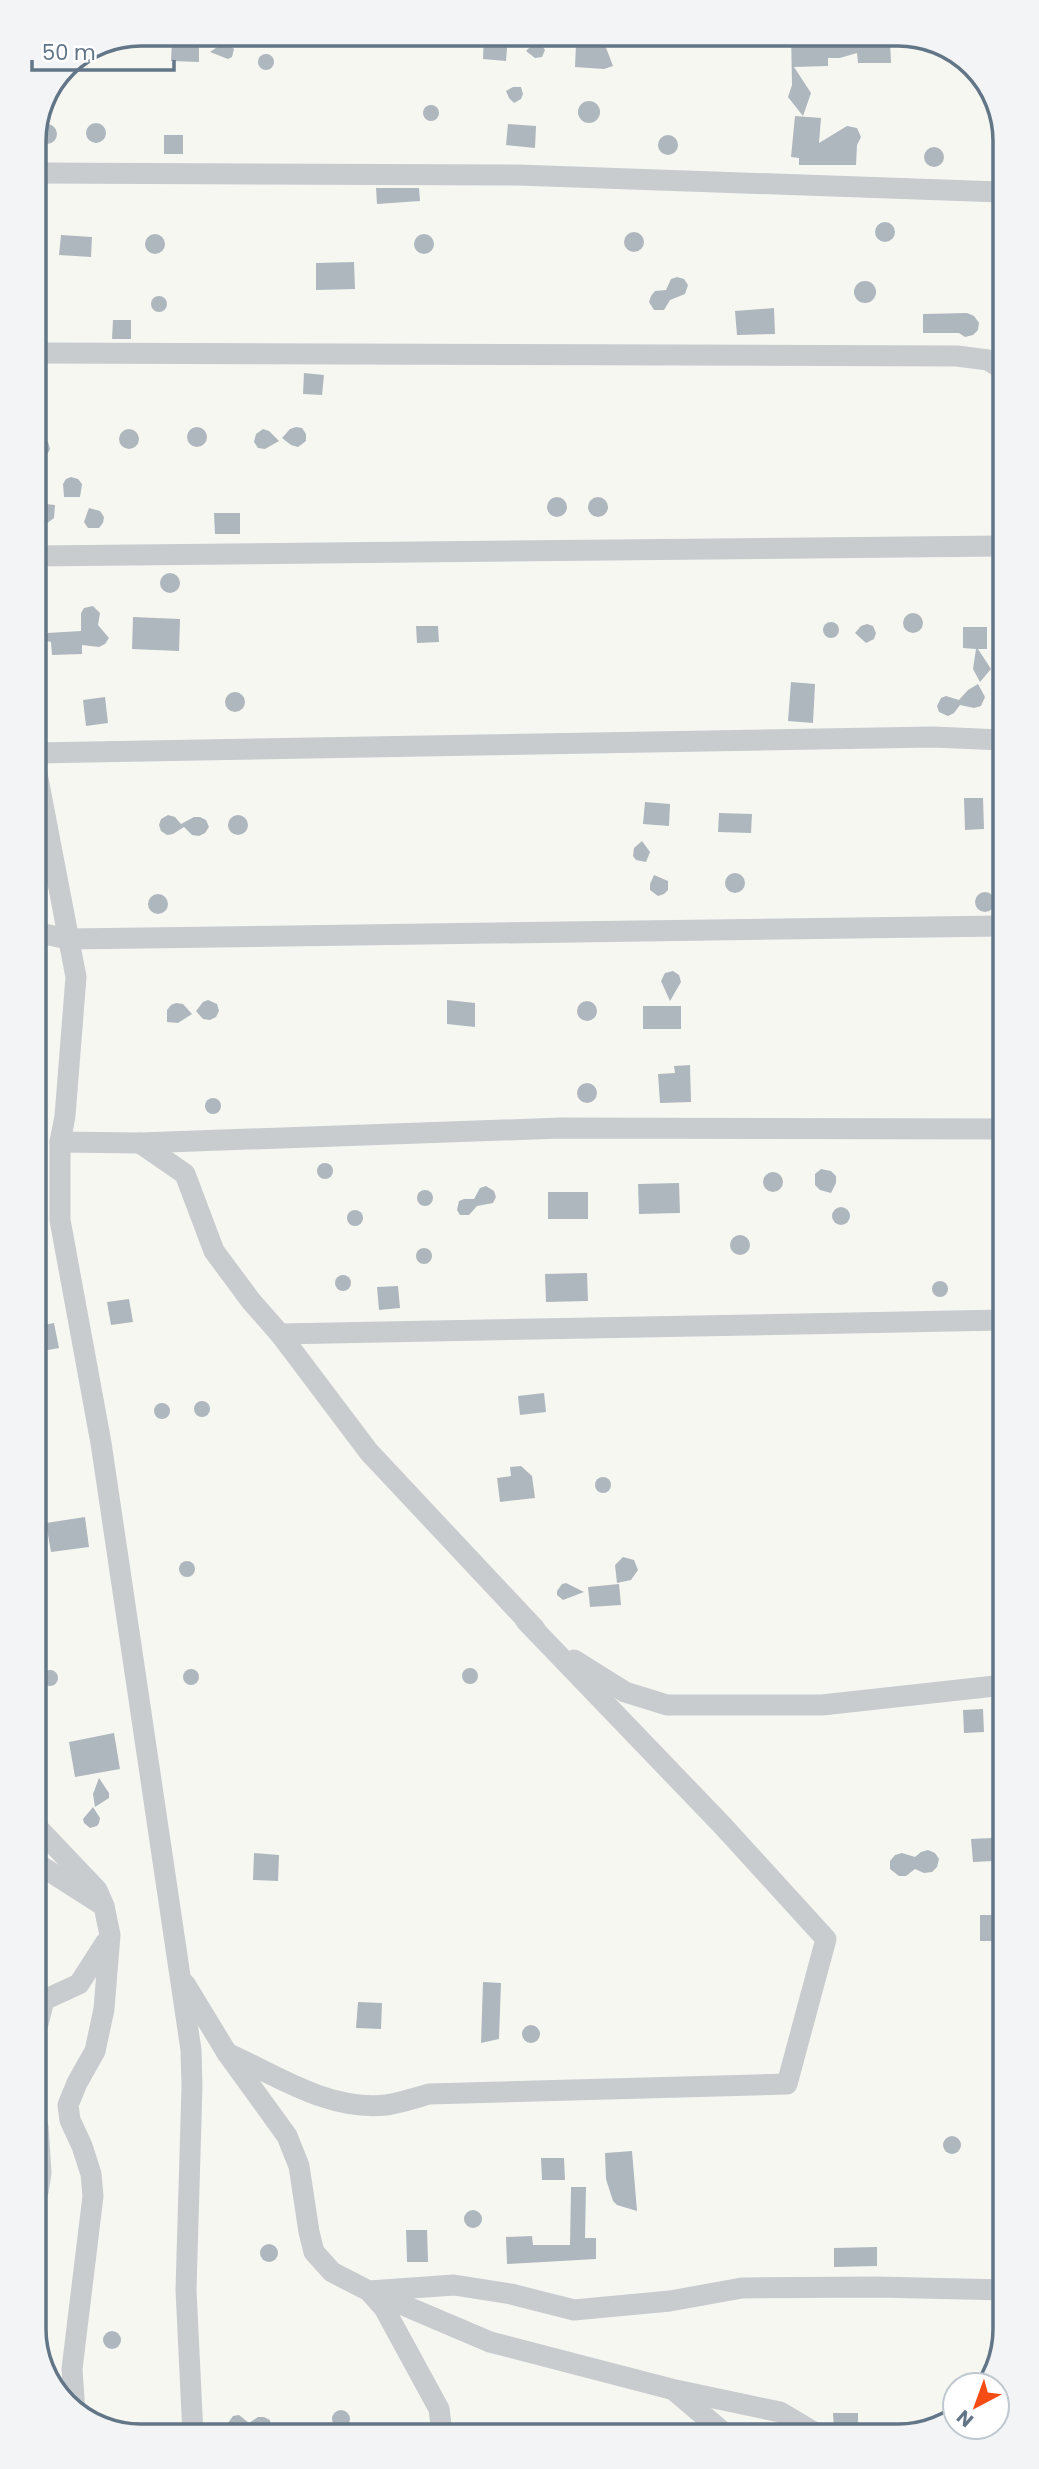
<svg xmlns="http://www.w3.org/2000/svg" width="1039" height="2469" viewBox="0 0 1039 2469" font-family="Poppins,sans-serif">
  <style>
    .building { fill: #aeb7bd }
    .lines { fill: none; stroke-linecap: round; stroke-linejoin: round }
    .minor { stroke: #c8cccf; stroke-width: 21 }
    .rim { fill: none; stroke: #627687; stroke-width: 3.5 }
  </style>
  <rect width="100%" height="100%" fill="#f7f7f2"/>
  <g class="building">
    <polygon points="791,33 833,33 857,45 857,42 890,41 891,63 858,63 857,53 840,58 828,58 828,66 794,67 811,93 803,116 788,97 792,85"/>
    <polygon points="484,34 508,35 506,61 483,59"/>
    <polygon points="172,40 199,41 199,62 171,61"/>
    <polygon points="540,42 545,50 542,57 535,58 526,51 533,44"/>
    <polygon points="223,43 229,44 234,49 232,57 228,59 210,52"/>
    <polygon points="576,44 605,45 613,66 604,69 575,67"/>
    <circle cx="266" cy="62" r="8"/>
    <polygon points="513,87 521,87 523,94 521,99 514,103 509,98 506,91"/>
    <circle cx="589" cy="112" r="11"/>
    <circle cx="431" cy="113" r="8"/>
    <polygon points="795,116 821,118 819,143 847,126 857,128 861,137 857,145 856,165 799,165 799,158 791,157"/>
    <circle cx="96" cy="133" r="10"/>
    <polygon points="508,124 536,126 535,148 506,145"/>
    <circle cx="47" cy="134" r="10"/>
    <rect x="164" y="135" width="19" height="19"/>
    <circle cx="668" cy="145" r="10"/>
    <circle cx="934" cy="157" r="10"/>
    <polygon points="376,188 419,188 420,201 377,204"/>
    <circle cx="885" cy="232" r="10"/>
    <circle cx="634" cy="242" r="10"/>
    <circle cx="424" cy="244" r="10"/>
    <circle cx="155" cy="244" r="10"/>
    <polygon points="61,235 92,237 91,257 59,255"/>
    <polygon points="354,262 355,289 316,290 316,263"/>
    <polygon points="677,277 684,279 688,285 685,294 670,300 664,310 654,310 649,302 651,296 655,291 666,290 671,279"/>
    <circle cx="865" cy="292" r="11"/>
    <circle cx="159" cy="304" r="8"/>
    <polygon points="774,308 775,334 737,335 735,311"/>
    <polygon points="967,313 974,316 979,323 978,330 973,335 965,337 959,333 923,333 923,314"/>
    <polygon points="113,320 131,320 131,339 112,339"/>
    <polygon points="304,373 324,375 322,395 303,394"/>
    <polygon points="296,427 302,428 306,434 306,441 298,447 291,445 282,438 290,429"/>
    <circle cx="197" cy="437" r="10"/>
    <polygon points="263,429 269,431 279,441 265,449 258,448 254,442 256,434"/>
    <circle cx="129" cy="439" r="10"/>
    <polygon points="34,430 48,442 50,449 47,455 34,465"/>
    <polygon points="71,477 78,479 82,484 80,497 64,497 63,484 66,479"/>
    <circle cx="557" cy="507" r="10"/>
    <circle cx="598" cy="507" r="10"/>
    <polygon points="45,504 55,505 54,518 46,524 40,522 36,516 37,508"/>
    <polygon points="89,508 100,511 104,517 103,523 99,528 88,528 84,522"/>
    <polygon points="214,513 240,513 240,534 215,534"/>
    <circle cx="170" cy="583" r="10"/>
    <polygon points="93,606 100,613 98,625 109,638 105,644 99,647 82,645 82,654 52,655 51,642 47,641 47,633 81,631 81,613 84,608"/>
    <circle cx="913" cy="623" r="10"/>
    <polygon points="133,617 180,619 179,651 132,649"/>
    <circle cx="831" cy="630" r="8"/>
    <polygon points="867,624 873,626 876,633 874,639 866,643 855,633 861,626"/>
    <polygon points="416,626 438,626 439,642 417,643"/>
    <polygon points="963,627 987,627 987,649 978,649 991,669 980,682 973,669 976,649 963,648"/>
    <polygon points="791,682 815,684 813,723 788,721"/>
    <polygon points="978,684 985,697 981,706 974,708 960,705 954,713 948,716 939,712 937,706 941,698 946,696 959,700 968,690"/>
    <circle cx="235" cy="702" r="10"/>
    <polygon points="105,697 108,723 86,726 83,700"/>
    <polygon points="964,798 983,798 984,829 965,830"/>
    <polygon points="645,802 670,804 669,826 643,824"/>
    <polygon points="719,813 752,814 751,833 718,832"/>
    <circle cx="238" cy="825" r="10"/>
    <polygon points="168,815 175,817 181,824 194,817 200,817 206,820 209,827 205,833 199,836 192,835 184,827 173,834 167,835 161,831 159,825 161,819"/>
    <polygon points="642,841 650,852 646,862 636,860 633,856 634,848"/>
    <circle cx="735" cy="883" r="10"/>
    <polygon points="654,875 668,881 668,890 664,894 658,896 650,890 650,884"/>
    <circle cx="985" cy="902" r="10"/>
    <circle cx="158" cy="904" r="10"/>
    <polygon points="673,971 679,975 681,982 670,1001 661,981 665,973"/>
    <polygon points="208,1000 217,1004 219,1011 216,1017 210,1020 203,1019 196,1011 203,1002"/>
    <polygon points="447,1000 475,1003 475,1027 447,1024"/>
    <circle cx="587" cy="1011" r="10"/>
    <polygon points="176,1003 183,1004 192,1014 178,1023 167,1022 167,1010 171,1005"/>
    <rect x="643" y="1006" width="38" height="23"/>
    <polygon points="690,1065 691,1102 660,1103 658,1074 675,1073 674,1066"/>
    <circle cx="587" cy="1093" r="10"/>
    <circle cx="213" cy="1106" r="8"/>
    <circle cx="325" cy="1171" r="8"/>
    <polygon points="821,1169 831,1171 836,1176 836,1183 831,1193 820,1190 815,1185 815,1174"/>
    <circle cx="773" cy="1182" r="10"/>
    <polygon points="679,1183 680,1213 639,1214 638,1184"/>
    <polygon points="486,1186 494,1191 496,1197 493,1203 477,1206 469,1215 460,1215 457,1210 459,1201 464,1199 474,1199 480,1188"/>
    <circle cx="425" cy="1198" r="8"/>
    <rect x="548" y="1192" width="40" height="27"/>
    <circle cx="841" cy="1216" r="9"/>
    <circle cx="355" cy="1218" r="8"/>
    <circle cx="740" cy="1245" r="10"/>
    <circle cx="424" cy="1256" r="8"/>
    <polygon points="587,1273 588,1301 546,1302 545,1274"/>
    <circle cx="343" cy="1283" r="8"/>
    <circle cx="940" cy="1289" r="8"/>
    <polygon points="398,1286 400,1308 379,1310 377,1287"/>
    <polygon points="129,1299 133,1322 111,1325 107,1302"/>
    <polygon points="54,1323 59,1348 43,1351 38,1326"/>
    <polygon points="544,1393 546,1412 520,1415 518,1396"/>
    <circle cx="202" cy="1409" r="8"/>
    <circle cx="162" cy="1411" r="8"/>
    <polygon points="521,1466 532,1476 535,1498 500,1502 497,1478 511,1476 510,1467"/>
    <circle cx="603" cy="1485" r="8"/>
    <polygon points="85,1517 89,1547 51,1552 46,1523"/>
    <polygon points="623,1557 634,1560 638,1570 631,1580 617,1583 615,1565"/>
    <circle cx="187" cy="1569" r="8"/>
    <polygon points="566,1583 584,1592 563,1600 557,1595 557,1591 562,1584"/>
    <polygon points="619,1584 621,1605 590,1607 588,1587"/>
    <circle cx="470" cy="1676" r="8"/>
    <circle cx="191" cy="1677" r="8"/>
    <circle cx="50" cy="1678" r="8"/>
    <polygon points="983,1709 984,1732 964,1733 963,1710"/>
    <polygon points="114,1733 120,1769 75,1777 69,1742"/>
    <polygon points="99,1778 109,1793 109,1798 95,1807 93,1794"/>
    <polygon points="93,1807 100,1818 99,1823 97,1826 90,1828 84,1823 83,1819"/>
    <polygon points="992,1838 993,1861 973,1862 971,1839"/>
    <polygon points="928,1850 935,1853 939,1859 937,1867 932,1872 924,1873 915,1869 906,1876 899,1876 890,1869 890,1861 895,1855 902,1853 915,1857 921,1852"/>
    <polygon points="254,1853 279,1855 278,1881 253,1880"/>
    <rect x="980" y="1915" width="25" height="26"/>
    <polygon points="483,1982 501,1983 499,2039 481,2043"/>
    <polygon points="358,2002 382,2003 381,2029 356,2028"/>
    <circle cx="531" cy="2034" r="9"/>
    <circle cx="952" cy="2145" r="9"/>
    <polygon points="632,2151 637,2211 617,2205 613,2201 606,2179 605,2153"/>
    <polygon points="541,2158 564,2158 565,2180 542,2180"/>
    <polygon points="571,2187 586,2187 585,2238 596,2238 596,2259 507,2264 506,2237 532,2236 533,2245 570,2245"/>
    <circle cx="473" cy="2219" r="9"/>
    <polygon points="406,2230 427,2230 428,2262 407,2262"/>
    <circle cx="269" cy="2253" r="9"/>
    <polygon points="877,2247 877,2266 834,2267 834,2248"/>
    <circle cx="112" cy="2340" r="9"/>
    <circle cx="341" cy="2419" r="9"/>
    <polygon points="833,2413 858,2413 858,2431 834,2431"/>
    <polygon points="239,2415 249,2423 258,2417 264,2417 270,2420 271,2429 267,2435 258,2435 251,2429 239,2434 232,2433 228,2428 228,2423 233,2416"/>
  </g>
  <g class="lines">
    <g class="minor">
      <polyline points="34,173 518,175 1000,192"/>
      <polyline points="34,353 957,356 988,360 1001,368"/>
      <polyline points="34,556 1001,546"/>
      <polyline points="35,753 933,737 1002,740"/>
      <polyline points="35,763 76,977 65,1116 60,1142 60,1220 101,1443 191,2050 192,2086 186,2290 193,2435"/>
      <polyline points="35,932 68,939 1002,926"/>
      <polyline points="60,1142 140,1143 561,1128 1003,1129"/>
      <polyline points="140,1143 185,1174 214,1251 251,1301 280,1334 369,1452 535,1629"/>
      <polyline points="280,1334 1003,1320"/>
      <polyline points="574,1660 625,1692 667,1705 822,1705 1004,1685"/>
      <polyline points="38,1828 97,1890 104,1906 110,1935 104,2009 95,2051 77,2083 68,2105 70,2120 82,2146 91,2174 93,2196 72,2369 75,2413"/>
      <polyline points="38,1864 99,1903"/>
      <polyline points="185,1984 227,2053 287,2136 299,2166 309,2232 314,2252 332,2272 369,2291 384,2308 439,2409 442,2433"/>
      <polyline points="38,2024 44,2000 79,1984 106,1942"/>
      <path d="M227 2053C278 2076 328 2111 386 2105 400 2103 415 2098 429 2094L787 2084 826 1939 723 1826 526 1621"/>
      <polyline points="38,2126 41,2173 38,2192"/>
      <polyline points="369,2291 454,2285 511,2294 574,2310 670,2301 742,2288 876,2287 1006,2290"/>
      <polyline points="375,2293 490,2342 671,2389 780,2412 812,2431"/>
      <polyline points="676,2392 723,2432"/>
    </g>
  </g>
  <path d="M0 0H1039V2469H0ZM141 46H898A95 95 0 0 1 993 141V2329A95 95 0 0 1 898 2424H141A95 95 0 0 1 46 2329V141A95 95 0 0 1 141 46Z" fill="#f2f4f5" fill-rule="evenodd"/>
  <path class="rim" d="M141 46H898A95 95 0 0 1 993 141V2329A95 95 0 0 1 898 2424H141A95 95 0 0 1 46 2329V141A95 95 0 0 1 141 46Z"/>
  <g transform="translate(976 2406) rotate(221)"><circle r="33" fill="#ffffff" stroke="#c0c8cf" stroke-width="2"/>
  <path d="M0-5L12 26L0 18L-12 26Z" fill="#f54b14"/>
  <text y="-10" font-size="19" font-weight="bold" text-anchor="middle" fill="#627687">N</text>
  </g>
  <path d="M32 60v10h142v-10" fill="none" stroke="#627687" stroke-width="3.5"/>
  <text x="42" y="60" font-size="21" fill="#627687" stroke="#ffffff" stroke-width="5" paint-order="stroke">50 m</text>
</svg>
